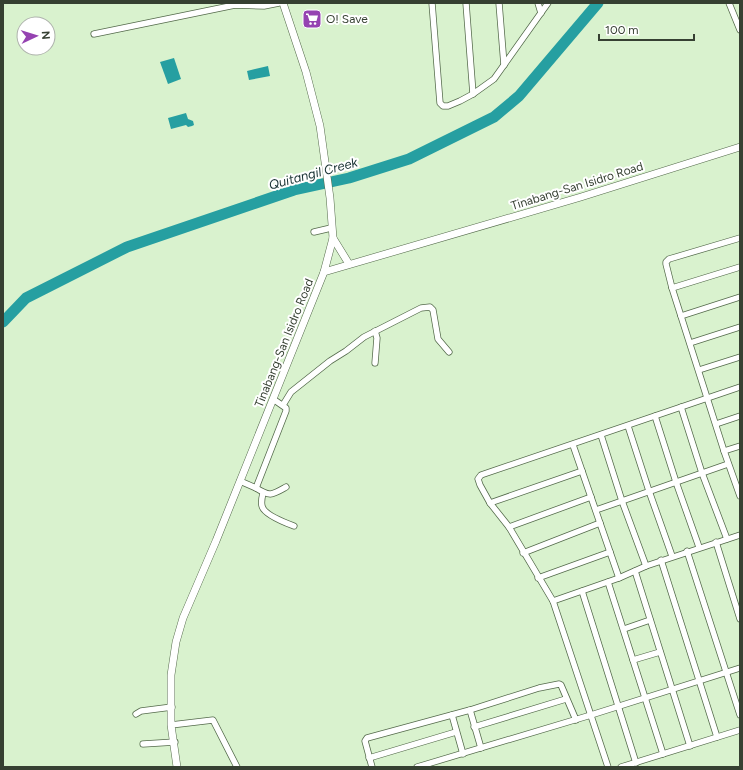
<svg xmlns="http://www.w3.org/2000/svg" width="743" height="770" viewBox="0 0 743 770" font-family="Figtree,sans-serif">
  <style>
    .water { fill: #269fa1 }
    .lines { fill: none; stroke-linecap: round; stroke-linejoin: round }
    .river { stroke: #269fa1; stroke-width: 11 }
    .minor-casing { stroke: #546a4b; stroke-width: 7 }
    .tertiary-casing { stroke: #546a4b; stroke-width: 8 }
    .minor { stroke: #fff; stroke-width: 5.5 }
    .tertiary { stroke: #fff; stroke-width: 7 }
    .labels { text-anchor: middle; stroke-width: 4; stroke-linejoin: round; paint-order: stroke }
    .poi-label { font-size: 12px; fill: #364032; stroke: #fff; text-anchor: start }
    .street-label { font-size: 12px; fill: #364032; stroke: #fff }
    .water-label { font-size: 13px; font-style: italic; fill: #193233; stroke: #fff }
  </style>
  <rect width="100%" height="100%" fill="#d9f2ce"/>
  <g class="water">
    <polygon points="174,58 181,79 168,84 160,62"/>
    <polygon points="268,66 270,76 249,80 247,71"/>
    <polygon points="186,113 188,119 193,121 194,125 192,126 188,127 186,125 171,129 168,118"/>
  </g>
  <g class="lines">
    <polyline class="river" points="3,322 26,298 127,247 294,190 349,178 409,159 494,117 519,96 598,3"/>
    <g class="minor-casing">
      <g id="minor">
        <polyline points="432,3 440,103 443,106 448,106 460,101 473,94 494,79 548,3"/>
        <polyline points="466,3 473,94"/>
        <polyline points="499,3 504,65"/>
        <polyline points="538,3 541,13"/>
        <polyline points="729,3 740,30"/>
        <polyline points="94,34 235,5 264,6 279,3"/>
        <polyline points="314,232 331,228"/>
        <polyline points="740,238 669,259 666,262 666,264 672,288 724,451 740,496"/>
        <polyline points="672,288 740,267"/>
        <polyline points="681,316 740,297"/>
        <polyline points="375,331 377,338 375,363"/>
        <polyline points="690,343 740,327"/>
        <polyline points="699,370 740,357"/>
        <polyline points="283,405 291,392 330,361 346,351 364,337 421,308 430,307 433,310 438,339 449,352"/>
        <polyline points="681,407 702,473 727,539"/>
        <polyline points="655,416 676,482 699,547"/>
        <polyline points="716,424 740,416"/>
        <polyline points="628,426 649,491 672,556"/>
        <polyline points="601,435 622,501 646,566"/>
        <polyline points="573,445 619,578"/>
        <polyline points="724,451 740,446"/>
        <polyline points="240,481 256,488 286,411 286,408 273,399"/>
        <path d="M256 488C270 497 272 495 286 487"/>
        <path d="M263 493C262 497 261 502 262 506 264 515 286 523 294 526"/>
        <polyline points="490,503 582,471"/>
        <polyline points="596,510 728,464"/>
        <polyline points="509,527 591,497"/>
        <polyline points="716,542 740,619"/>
        <polyline points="687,551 740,715"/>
        <polyline points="523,553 600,523"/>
        <polyline points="661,560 717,737"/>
        <polyline points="635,571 690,746"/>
        <polyline points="538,578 610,552"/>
        <polyline points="608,582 663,754"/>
        <polyline points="582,591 636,763"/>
        <polyline points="553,601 619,578 646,566 740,535"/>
        <polyline points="624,629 650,620"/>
        <polyline points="633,660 660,652"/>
        <polyline points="470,710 481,748"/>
        <polyline points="136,714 141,711 172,707"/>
        <polyline points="452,715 463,754"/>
        <polyline points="171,725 213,720 237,767"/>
        <polyline points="474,727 566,699"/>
        <polyline points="143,744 175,742"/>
        <polyline points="369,758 456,732"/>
        <polyline points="372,767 365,741 367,738 470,710 539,688 559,684 561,685 576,720"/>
        <polyline points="417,767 591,715 740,668"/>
        <polyline points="608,767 553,601 509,527 490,503 480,485 478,479 481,475 740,387"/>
        <polyline points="621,767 740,730"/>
      </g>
    </g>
    <g class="tertiary-casing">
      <g id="tertiary">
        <polyline points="283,3 306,72 320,126 330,198 333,238 324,272"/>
        <polyline points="333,238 349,264"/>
        <polyline points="177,767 171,725 171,675 176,642 183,618 216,541 324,272 581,197 740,147"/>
      </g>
    </g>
    <use href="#minor" class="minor"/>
    <use href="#tertiary" class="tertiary"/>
  </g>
  <defs>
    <g id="supermarket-square" transform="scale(1)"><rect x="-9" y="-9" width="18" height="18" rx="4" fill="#9542b1" stroke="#fff"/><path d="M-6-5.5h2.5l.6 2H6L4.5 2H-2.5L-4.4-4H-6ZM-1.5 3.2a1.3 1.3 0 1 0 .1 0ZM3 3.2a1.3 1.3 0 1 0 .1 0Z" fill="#fff"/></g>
  </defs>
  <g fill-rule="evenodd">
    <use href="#supermarket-square" x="312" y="19"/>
  </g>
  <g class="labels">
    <g class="poi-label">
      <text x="326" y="23">O! Save</text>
    </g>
    <g class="street-label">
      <text transform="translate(577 186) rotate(-17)" y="4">Tinabang-San Isidro Road</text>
      <text transform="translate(284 343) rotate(-68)" y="4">Tinabang-San Isidro Road</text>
    </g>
    <g class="water-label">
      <text transform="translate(313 173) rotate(-15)" y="5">Quitangil Creek</text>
    </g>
  </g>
  <rect width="743" height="770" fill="none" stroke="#364032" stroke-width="8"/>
  <g transform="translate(36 36) rotate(86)"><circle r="19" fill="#ffffff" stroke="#afb3ad"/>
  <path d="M0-3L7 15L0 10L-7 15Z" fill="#9542b1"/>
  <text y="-6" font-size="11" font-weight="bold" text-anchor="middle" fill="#364032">N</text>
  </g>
  <path d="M599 34v6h95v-6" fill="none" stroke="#364032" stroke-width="2"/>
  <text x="605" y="34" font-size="12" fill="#364032" stroke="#ffffff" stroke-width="3" paint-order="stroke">100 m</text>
</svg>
